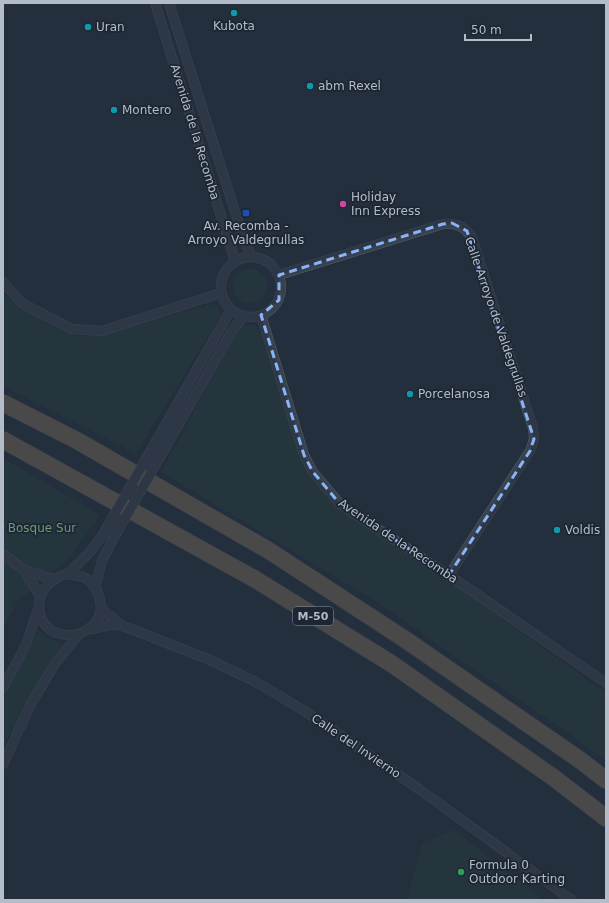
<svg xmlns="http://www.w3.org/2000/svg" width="609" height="903" viewBox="0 0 609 903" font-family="'DejaVu Sans',sans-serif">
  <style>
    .green { fill: #263c3f }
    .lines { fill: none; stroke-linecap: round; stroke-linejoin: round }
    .minor-casing { stroke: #565f6c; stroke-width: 10 }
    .motorway-casing { stroke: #434c59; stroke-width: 18 }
    .minor { stroke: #38414e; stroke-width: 9 }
    .motorway { stroke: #746855; stroke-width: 17 }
    .minor-bridge-casing { stroke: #565f6c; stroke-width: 10; stroke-linecap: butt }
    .minor-bridge { stroke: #38414e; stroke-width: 9 }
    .marked { fill: none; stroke: #8ab4f8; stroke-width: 3; stroke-dasharray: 8 5; stroke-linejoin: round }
    .culture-dot { fill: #0f9aa8; stroke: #1d2633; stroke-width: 1.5 }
    .hotel-dot { fill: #d1479c; stroke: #1d2633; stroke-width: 1.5 }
    .transit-dot { fill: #1a4fb4; stroke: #1d2633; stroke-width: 1.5 }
    .leisure-dot { fill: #2e9e5b; stroke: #1d2633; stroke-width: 1.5 }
    .labels { text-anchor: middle; stroke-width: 3.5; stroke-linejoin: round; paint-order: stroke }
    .shield { fill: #1d2633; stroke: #878f9c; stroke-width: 1 }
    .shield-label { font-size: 11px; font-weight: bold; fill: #b4bcc9 }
    .poi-label { font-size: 12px; fill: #b4bcc9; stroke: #1d2633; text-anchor: start }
    .street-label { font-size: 12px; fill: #b4bcc9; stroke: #1d2633 }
    .park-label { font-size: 12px; fill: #6b9a76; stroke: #1d2633 }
  </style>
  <rect width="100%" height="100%" fill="#242f3e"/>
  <g class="green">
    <circle cx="250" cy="286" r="17"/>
    <polygon points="3,292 6,296 47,323 78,337 105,335 210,304 217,307 221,315 136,453 3,386"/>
    <polygon points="253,324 261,332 300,455 323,492 342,511 436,572 606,693 606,761 568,733 369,597 161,472 236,334 242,326"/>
    <polygon points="3,458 100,515 70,557 17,602 3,628"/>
    <path d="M38 630C46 638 53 641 63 644L48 666 5 743 3 755V699L32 646Z"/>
    <polygon points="454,830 544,900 407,900 422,843"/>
  </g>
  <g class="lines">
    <g class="minor-casing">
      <g id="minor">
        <polyline points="155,3 235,261"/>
        <polyline points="169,3 244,240 251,256"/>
        <circle cx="251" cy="287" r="30"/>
        <path d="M279 275 443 224C457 223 464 226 472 238L533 428 534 439 530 451 449 575"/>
        <polyline points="3,282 23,304 72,329 102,331 221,293"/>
        <polyline points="261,315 304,455 313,472 340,504 469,589 606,683"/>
        <polyline points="158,438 230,311"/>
        <polyline points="167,445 232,331 243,317"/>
        <polyline points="3,554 24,570 40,596"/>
        <polyline points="24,570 53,579"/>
        <path d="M68 574C72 575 78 576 83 577 100 585 108 614 92 626 84 633 78 635 67 635 31 634 28 582 68 574Z"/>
        <polyline points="68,574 90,552 102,536"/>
        <polyline points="95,588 102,561 112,541"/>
        <polyline points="102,609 121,625 210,660 254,681 278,695 306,712 419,789 572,900"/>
        <polyline points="91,629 109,625 121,625"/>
        <polyline points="3,688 26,645 38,609"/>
        <polyline points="3,764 31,704 55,664 78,635"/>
      </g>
    </g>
    <g class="motorway-casing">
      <g id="motorway">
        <polyline points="3,403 76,440 268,550 406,640 580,760 606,780"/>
        <polyline points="3,440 253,578 392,664 554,778 606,818"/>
      </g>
    </g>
    <use href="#minor" class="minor"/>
    <use href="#motorway" class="motorway"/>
    <g class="minor-bridge-casing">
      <g id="minor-bridge">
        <polyline points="102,536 158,438"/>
        <polyline points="112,541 167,445"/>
      </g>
    </g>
    <use href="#minor-bridge" class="minor-bridge"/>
  </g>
  <path d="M0 0H609V903H0ZM452 223 467 231 534 439 530 451 449 575 340 504 313 472 304 455 261 315 279 300V275L443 224Z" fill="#242f3e" fill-opacity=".55" fill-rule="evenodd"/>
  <path class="marked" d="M452 223 467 231 534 439 530 451 449 575 340 504 313 472 304 455 261 315 279 300V275L443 224Z"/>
  <g class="culture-dot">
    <circle cx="234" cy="13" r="4"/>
    <circle cx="88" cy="27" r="4"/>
    <circle cx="310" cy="86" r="4"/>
    <circle cx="114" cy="110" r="4"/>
    <circle cx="410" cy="394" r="4"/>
    <circle cx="557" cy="530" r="4"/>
  </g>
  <circle class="hotel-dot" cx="343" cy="204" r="4"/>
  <rect class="transit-dot" x="242" y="209" width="8" height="8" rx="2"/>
  <circle class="leisure-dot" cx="461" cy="872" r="4"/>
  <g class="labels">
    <rect class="shield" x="293" y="607" width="40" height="18" rx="3"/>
    <g class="shield-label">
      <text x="313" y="620">M-50</text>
    </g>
    <g class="poi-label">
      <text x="234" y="30" text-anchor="middle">Kubota</text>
      <text x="96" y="31">Uran</text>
      <text x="318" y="90">abm Rexel</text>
      <text x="122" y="114">Montero</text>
      <text x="351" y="201">Holiday<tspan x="351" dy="14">Inn Express</tspan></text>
      <text x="246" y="230" text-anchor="middle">Av. Recomba -<tspan x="246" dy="14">Arroyo Valdegrullas</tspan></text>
      <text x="418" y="398">Porcelanosa</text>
      <text x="565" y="534">Voldis</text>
      <text x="469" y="869">Formula 0<tspan x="469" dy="14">Outdoor Karting</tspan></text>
    </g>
    <g class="street-label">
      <text transform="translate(195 132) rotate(73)" y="4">Avenida de la Recomba</text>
      <text transform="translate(496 317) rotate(71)" y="4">Calle Arroyo de Valdegrullas</text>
      <text transform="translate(398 541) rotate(34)" y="4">Avenida de la Recomba</text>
      <text transform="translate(356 746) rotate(34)" y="4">Calle del Invierno</text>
    </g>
    <g class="park-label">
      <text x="42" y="532">Bosque Sur</text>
    </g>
  </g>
  <rect width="609" height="903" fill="none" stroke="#b4bcc9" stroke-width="8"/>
  <path d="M465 34v6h66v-6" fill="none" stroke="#b4bcc9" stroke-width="2"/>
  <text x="471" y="34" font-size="12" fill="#b4bcc9" stroke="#1d2633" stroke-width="3" paint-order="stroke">50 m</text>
</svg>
